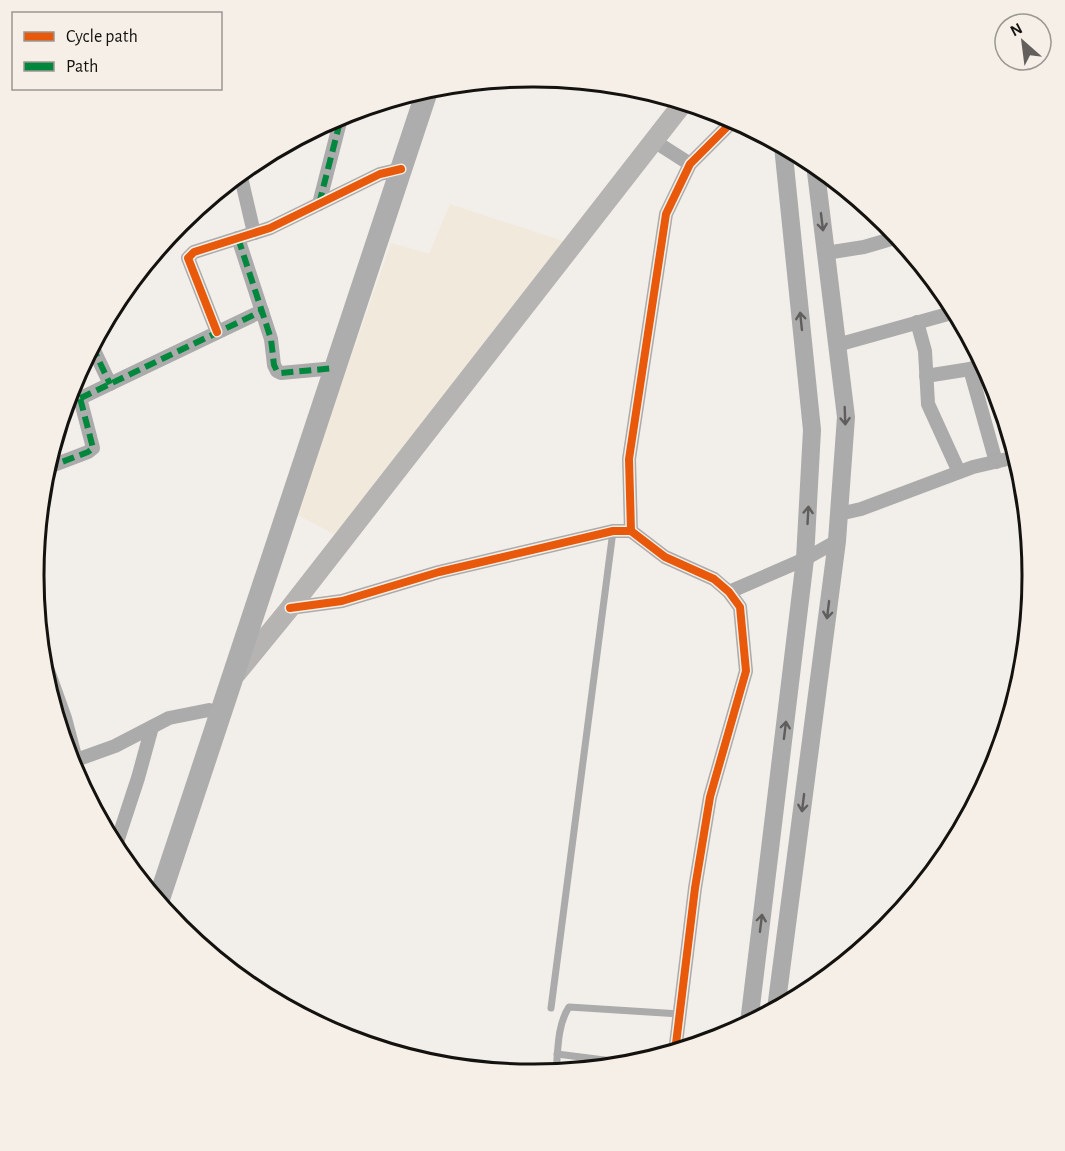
<svg xmlns="http://www.w3.org/2000/svg" width="1065" height="1151" viewBox="0 0 1065 1151" font-family="'Alegreya Sans',sans-serif">
  <style>
    .education { fill: #f1e9dc }
    .lines { fill: none; stroke-linecap: round; stroke-linejoin: round }
    .service { stroke: #ababab; stroke-width: 7 }
    .minor { stroke: #ababab; stroke-width: 14 }
    .tertiary { stroke: #ababab; stroke-width: 18 }
    .secondary { stroke: #b5b4b3; stroke-width: 20 }
    .primary { stroke: #aeadad; stroke-width: 22 }
    .quiet { stroke: #00873e; stroke-width: 6; stroke-dasharray: 12 6; stroke-linecap: butt }
    .cycleway-casing { stroke: #f5efe7; stroke-width: 11 }
    .cycleway { stroke: #e8590c; stroke-width: 8 }
    .oneway { stroke: #605e5d }
    .rim { fill: none; stroke: #14120f; stroke-width: 3 }
  </style>
  <rect width="100%" height="100%" fill="#f2eeea"/>
  <polygon class="education" points="450,204 566,242 339,537 296,514 391,243 429,254"/>
  <g class="lines">
    <g class="service">
      <polyline points="551,1008 613,531"/>
      <polyline points="557,1054 636,1064"/>
      <path d="M556 1073C558 1052 557 1025 569 1007L680 1014"/>
    </g>
    <g class="minor">
      <polyline points="654,141 690,164"/>
      <polyline points="240,173 254,233"/>
      <polyline points="319,204 342,114"/>
      <polyline points="238,238 271,339 274,365 277,371 281,373 335,368"/>
      <polyline points="826,253 864,247 898,237"/>
      <polyline points="917,322 925,351 928,404 959,472"/>
      <polyline points="217,332 188,258 194,252 270,228 380,174 401,169"/>
      <polyline points="837,345 955,312"/>
      <polyline points="92,346 110,384"/>
      <polyline points="970,369 996,462"/>
      <polyline points="926,376 970,369 983,364"/>
      <polyline points="64,406 262,311"/>
      <polyline points="46,468 88,452 93,448 80,398"/>
      <polyline points="839,514 861,509 973,467 1016,457"/>
      <polyline points="631,531 629,459 666,214 690,164 734,120"/>
      <polyline points="729,592 805,559 837,541"/>
      <polyline points="290,608 342,601 439,572 613,531 631,531 665,557 714,579 729,592 740,607 746,671 710,797 695,888 675,1052"/>
      <polyline points="40,648 65,718 76,760 115,746 169,718 209,710 220,716"/>
      <polyline points="115,848 138,778 152,727"/>
    </g>
    <g class="tertiary">
      <polyline points="776,1009 837,541 846,417 815,164"/>
      <polyline points="749,1023 805,559 812,430 783,146"/>
    </g>
    <polyline class="secondary" points="236,674 290,608 684,102"/>
    <polyline class="primary" points="158,902 428,88"/>
    <g class="quiet">
      <polyline points="319,204 342,114"/>
      <polyline points="238,238 271,339 274,365 277,371 281,373 335,368"/>
      <polyline points="92,346 110,384"/>
      <polyline points="64,406 262,311"/>
      <polyline points="46,468 88,452 93,448 80,398"/>
    </g>
    <g class="cycleway-casing">
      <g id="cycleway">
        <polyline points="217,332 188,258 194,252 270,228 380,174 401,169"/>
        <polyline points="631,531 629,459 666,214 690,164 734,120"/>
        <polyline points="290,608 342,601 439,572 613,531 631,531 665,557 714,579 729,592 740,607 746,671 710,797 695,888 675,1052"/>
      </g>
    </g>
    <use href="#cycleway" class="cycleway"/>
  </g>
  <defs><path id="oneway-shaft" d="M-6 0H5M1.5-3L5.5 0L1.5 3" fill="none" stroke-width="1.6" stroke-linecap="round" stroke-linejoin="round" transform="scale(1.5)"/></defs>
  <g class="oneway">
    <use href="#oneway-shaft" transform="translate(822 222) rotate(83)"/>
    <use href="#oneway-shaft" transform="translate(801 321) rotate(-96)"/>
    <use href="#oneway-shaft" transform="translate(845 416) rotate(88)"/>
    <use href="#oneway-shaft" transform="translate(808 515) rotate(-87)"/>
    <use href="#oneway-shaft" transform="translate(828 610) rotate(97)"/>
    <use href="#oneway-shaft" transform="translate(785 730) rotate(-83)"/>
    <use href="#oneway-shaft" transform="translate(803 803) rotate(97)"/>
    <use href="#oneway-shaft" transform="translate(761 923) rotate(-83)"/>
  </g>
  <path d="M0 0H1065V1151H0ZM532 87H534A488 488 0 0 1 1022 575V576A488 488 0 0 1 534 1064H532A488 488 0 0 1 44 576V575A488 488 0 0 1 532 87Z" fill="#f5efe7" fill-rule="evenodd"/>
  <path class="rim" d="M532 87H534A488 488 0 0 1 1022 575V576A488 488 0 0 1 534 1064H532A488 488 0 0 1 44 576V575A488 488 0 0 1 532 87Z"/>
  <rect x="12" y="12" width="210" height="78" fill="#f5efe7" stroke="#9b9791" stroke-width="1.5"/>
  <rect x="24" y="32" width="30" height="9" fill="#e8590c" stroke="#9b9791" stroke-width="1.5"/>
  <text x="66" y="42" font-size="18" fill="#14120f">Cycle path</text>
  <rect x="24" y="62" width="30" height="9" fill="#00873e" stroke="#9b9791" stroke-width="1.5"/>
  <text x="66" y="72" font-size="18" fill="#14120f">Path</text>
  <g transform="translate(1023 42) rotate(332)"><circle r="28" fill="#f5efe7" stroke="#9b9791" stroke-width="1.5"/>
  <path d="M0-4.5L10 22L0 15L-10 22Z" fill="#625f5c"/>
  <text y="-9" font-size="16" font-weight="bold" text-anchor="middle" fill="#14120f">N</text>
  </g>
</svg>
